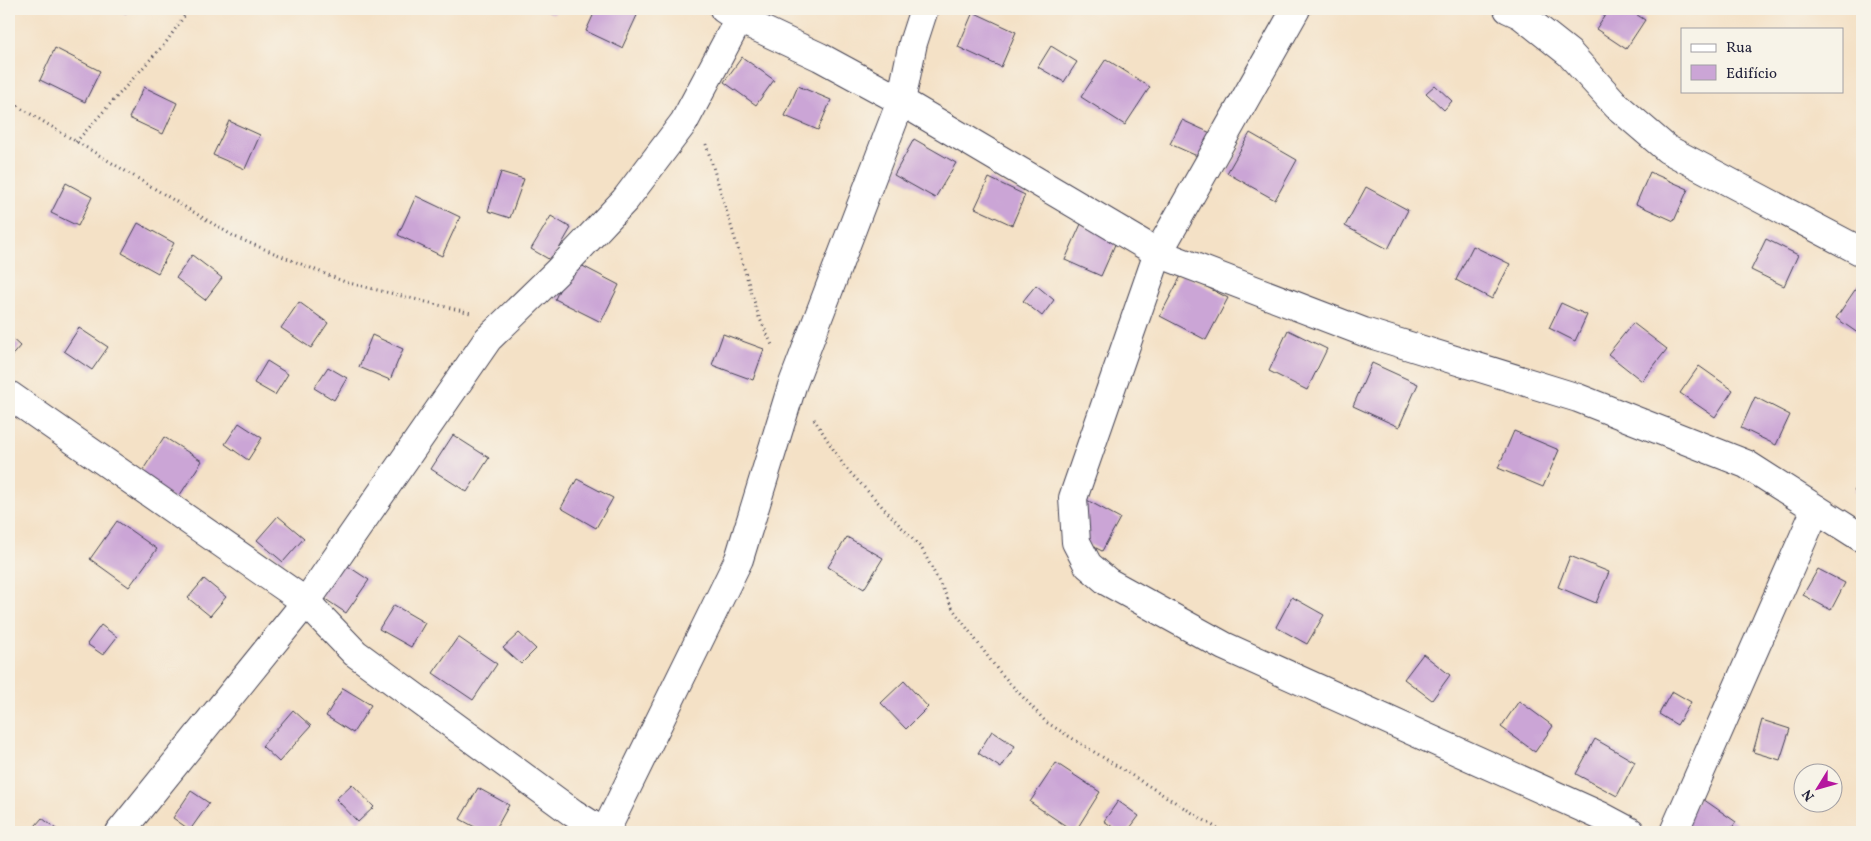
<svg xmlns="http://www.w3.org/2000/svg" width="1871" height="841" viewBox="0 0 1871 841" font-family="Vollkorn,serif">
  <style>
    .building { fill: #cba5d6 }
    .lines { fill: none; stroke-linecap: round; stroke-linejoin: round }
    .minor-casing { stroke: #423f50; stroke-width: 30 }
    .path { stroke: #423f50; stroke-width: 3; stroke-dasharray: 1 4; stroke-linecap: butt }
    .minor { stroke: #fff; stroke-width: 28 }
  </style>
  <rect width="100%" height="100%" fill="#f7f3e8"/>
  <filter id="ink" filterUnits="userSpaceOnUse"><feTurbulence type="fractalNoise" baseFrequency=".02" numOctaves="2"/><feDisplacementMap in="SourceGraphic" scale="10" xChannelSelector="R" yChannelSelector="G"/><feConvolveMatrix kernelMatrix="1 2 1 2 8 2 1 2 1" color-interpolation-filters="sRGB"/></filter>
  <filter id="wash" filterUnits="userSpaceOnUse"><feTurbulence type="fractalNoise" baseFrequency=".0096" numOctaves="4" result="noise"/><feDisplacementMap in="SourceGraphic" scale="20" xChannelSelector="R" yChannelSelector="G"/><feGaussianBlur stdDeviation="1.12" result="paint"/><feColorMatrix in="noise" values="0 0 0 0 0 0 0 0 0 0 0 0 0 0 0 0 0 1.4 0 .05"/><feComposite in="paint" operator="in"/></filter>
  <g filter="url(#wash)">
    <rect width="100%" height="100%" fill="#f4e1c6"/>
    <g id="blocks">
      <g class="building">
        <polygon points="113,9 129,9 126,14"/>
        <polygon points="542,9 556,9 554,14"/>
        <polygon points="596,9 634,9 639,11 622,48 586,31"/>
        <polygon points="1609,9 1628,9 1645,20 1626,49 1596,29"/>
        <polygon points="973,12 1016,32 1001,67 958,47"/>
        <polygon points="1051,46 1077,62 1064,82 1038,67"/>
        <polygon points="55,48 100,71 85,102 40,80"/>
        <polygon points="742,57 774,80 756,105 724,82"/>
        <polygon points="1106,59 1150,87 1125,125 1081,97"/>
        <polygon points="1435,85 1452,101 1444,110 1426,93"/>
        <polygon points="798,86 831,100 818,130 785,116"/>
        <polygon points="144,87 177,103 163,134 129,118"/>
        <polygon points="1182,120 1215,135 1204,159 1170,144"/>
        <polygon points="229,121 260,135 245,169 213,155"/>
        <polygon points="1250,133 1297,160 1275,200 1227,173"/>
        <polygon points="914,139 956,163 935,198 894,175"/>
        <polygon points="501,172 524,179 510,218 488,211"/>
        <polygon points="1650,172 1688,189 1674,221 1636,204"/>
        <polygon points="989,178 1025,195 1012,225 975,208"/>
        <polygon points="66,183 92,197 78,226 51,213"/>
        <polygon points="1366,187 1408,210 1388,249 1345,226"/>
        <polygon points="416,196 460,217 442,256 398,235"/>
        <polygon points="551,216 571,228 552,261 531,249"/>
        <polygon points="138,223 174,243 158,273 122,253"/>
        <polygon points="1081,224 1117,240 1101,276 1065,260"/>
        <polygon points="1766,239 1798,255 1784,286 1751,270"/>
        <polygon points="1473,246 1510,264 1492,299 1456,280"/>
        <polygon points="192,255 222,278 205,300 176,278"/>
        <polygon points="573,261 619,285 601,322 555,299"/>
        <polygon points="1182,274 1228,298 1206,340 1160,316"/>
        <polygon points="1859,284 1862,286 1862,336 1836,318"/>
        <polygon points="1036,285 1054,300 1042,316 1023,301"/>
        <polygon points="299,302 328,323 311,348 281,328"/>
        <polygon points="1561,303 1587,315 1575,341 1549,328"/>
        <polygon points="1633,323 1667,349 1642,381 1608,354"/>
        <polygon points="79,328 108,347 92,370 64,351"/>
        <polygon points="1288,330 1327,349 1307,390 1269,371"/>
        <polygon points="723,334 764,349 753,380 712,365"/>
        <polygon points="372,335 403,349 390,380 359,367"/>
        <polygon points="9,336 20,346 9,359"/>
        <polygon points="267,361 288,374 275,395 254,383"/>
        <polygon points="1372,363 1418,384 1399,427 1353,406"/>
        <polygon points="1699,366 1733,390 1715,417 1680,393"/>
        <polygon points="328,367 347,378 334,400 314,388"/>
        <polygon points="1755,397 1790,415 1776,445 1741,428"/>
        <polygon points="239,423 262,438 248,460 225,444"/>
        <polygon points="1514,431 1559,450 1543,487 1498,468"/>
        <polygon points="453,435 489,458 467,492 431,469"/>
        <polygon points="164,437 202,461 176,501 139,476"/>
        <polygon points="577,479 613,498 596,528 561,508"/>
        <polygon points="1862,481 1862,498 1854,491"/>
        <polygon points="1085,499 1120,518 1102,551 1067,533"/>
        <polygon points="278,516 304,538 283,562 257,540"/>
        <polygon points="117,521 157,549 129,587 90,559"/>
        <polygon points="847,537 883,558 864,589 828,567"/>
        <polygon points="1570,556 1609,572 1596,603 1558,587"/>
        <polygon points="334,557 369,580 346,613 312,590"/>
        <polygon points="1818,569 1845,583 1831,610 1803,595"/>
        <polygon points="204,579 226,597 210,616 188,598"/>
        <polygon points="1292,597 1324,615 1307,644 1276,627"/>
        <polygon points="394,605 425,623 411,647 379,629"/>
        <polygon points="101,625 117,637 103,655 87,644"/>
        <polygon points="519,633 536,649 521,664 503,648"/>
        <polygon points="458,637 497,664 473,700 433,673"/>
        <polygon points="1423,654 1450,675 1432,700 1404,679"/>
        <polygon points="904,681 928,707 906,729 881,703"/>
        <polygon points="343,688 371,705 353,733 326,716"/>
        <polygon points="1672,691 1691,702 1677,725 1659,714"/>
        <polygon points="1519,701 1553,726 1535,752 1501,727"/>
        <polygon points="293,710 311,726 279,762 262,746"/>
        <polygon points="1762,720 1790,729 1780,760 1753,752"/>
        <polygon points="992,731 1015,746 1001,768 978,753"/>
        <polygon points="1595,739 1635,762 1617,796 1576,774"/>
        <polygon points="1056,763 1100,792 1075,832 1030,802"/>
        <polygon points="352,784 374,807 358,822 336,799"/>
        <polygon points="478,788 509,805 494,832 484,832 460,819"/>
        <polygon points="191,791 209,803 190,830 173,818"/>
        <polygon points="1700,797 1736,822 1729,832 1693,832 1681,824"/>
        <polygon points="1118,801 1139,816 1127,832 1120,832 1104,821"/>
        <polygon points="42,818 60,832 30,832"/>
      </g>
    </g>
  </g>
  <g filter="url(#ink)">
    <use href="#blocks" fill-opacity="0" stroke="#423f50" stroke-width="1"/>
    <g class="lines">
      <g class="minor-casing">
        <g id="minor">
          <polyline points="724,9 739,19 820,57 901,101 1158,253 1364,332 1578,398 1746,464 1862,538"/>
          <polyline points="1296,9 1158,253 1073,498 1076,542 1088,565 1108,582 1224,646 1601,816 1631,832"/>
          <polyline points="1508,9 1521,15 1569,53 1617,106 1667,149 1862,252"/>
          <polyline points="9,395 306,602 355,653 573,813 603,832"/>
          <polyline points="120,832 306,602 488,339 557,272 625,200 684,122 739,19"/>
          <polyline points="605,832 739,559 792,386 901,101 913,43 924,9"/>
          <polyline points="1674,832 1816,509"/>
        </g>
      </g>
      <g class="path">
        <polyline points="9,101 235,237 345,282 471,313"/>
        <polyline points="76,142 167,41 189,9"/>
        <polyline points="706,144 759,317 773,347"/>
        <polyline points="814,419 844,466 922,549 953,609 997,669 1046,722 1223,832"/>
      </g>
      <use href="#minor" class="minor"/>
    </g>
  </g>
  <rect width="1871" height="841" fill="none" stroke="#f7f3e8" stroke-width="30"/>
  <rect x="1681" y="28" width="162" height="65" fill="#f7f3e8" stroke="#a29fa3"/>
  <rect x="1691" y="44" width="25" height="8" fill="#ffffff" stroke="#a29fa3"/>
  <text x="1726" y="52" font-size="15" fill="#22223b">Rua</text>
  <rect x="1691" y="65" width="25" height="15" fill="#cba5d6" stroke="#a29fa3"/>
  <text x="1726" y="78" font-size="15" fill="#22223b">Edifício</text>
  <g transform="translate(1818 788) rotate(233)"><circle r="24" fill="#f7f3e8" stroke="#a29fa3"/>
  <path d="M0-4L9 19L0 12L-9 19Z" fill="#b5179e"/>
  <text y="-8" font-size="14" font-weight="bold" text-anchor="middle" fill="#22223b">N</text>
  </g>
</svg>
